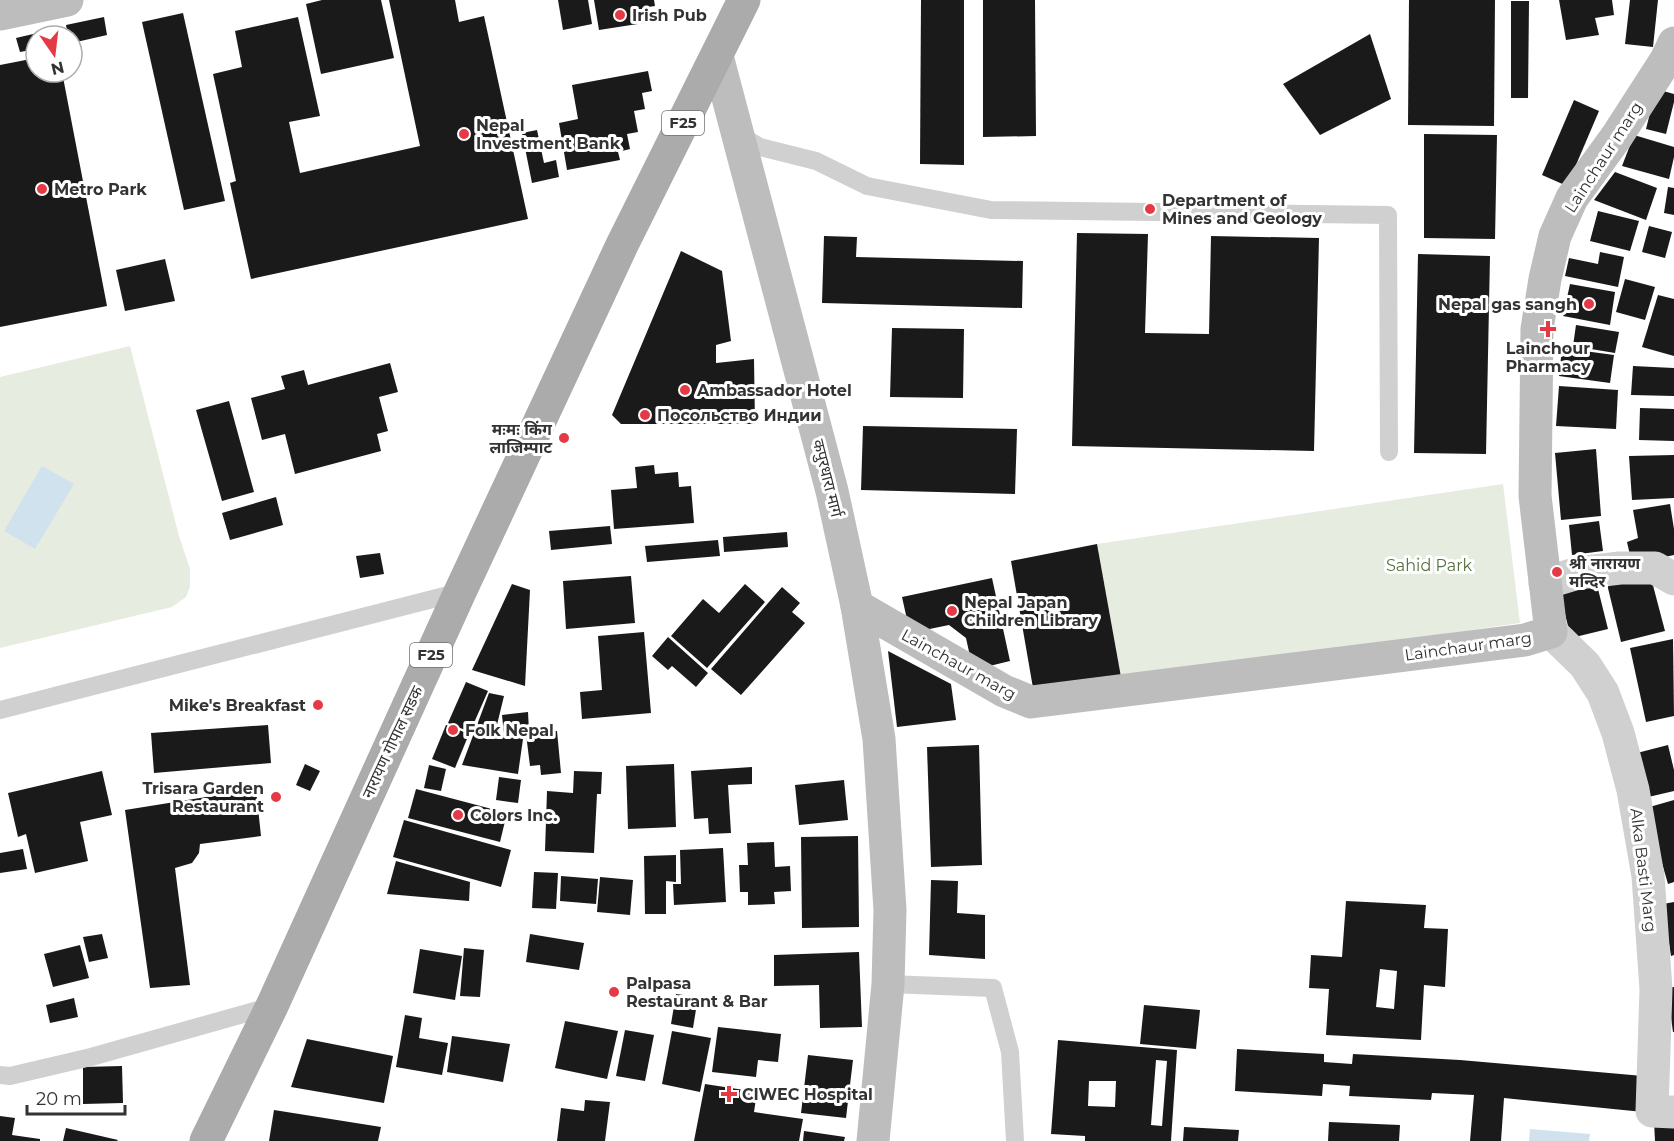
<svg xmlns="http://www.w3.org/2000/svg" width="1674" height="1141" viewBox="0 0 1674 1141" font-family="Montserrat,'Noto Sans Devanagari',sans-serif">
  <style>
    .green { fill: #e6ecdf }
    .water { fill: #cfe2ee }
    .building { fill: #1a1a1a; fill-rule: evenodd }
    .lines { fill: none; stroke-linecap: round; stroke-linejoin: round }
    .lane { stroke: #d0d0d0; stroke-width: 18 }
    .street { stroke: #d0d0d0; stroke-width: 33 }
    .secondary { stroke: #bdbdbd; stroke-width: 33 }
    .primary { stroke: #ababab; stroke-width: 33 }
    .poi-dot { fill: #e63946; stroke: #fff; stroke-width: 2 }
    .labels { text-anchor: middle; stroke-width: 6; stroke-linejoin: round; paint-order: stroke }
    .shield { fill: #fff; stroke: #707070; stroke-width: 1.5 }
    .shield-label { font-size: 15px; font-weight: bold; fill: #333 }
    .poi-label { font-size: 16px; font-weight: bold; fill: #333; stroke: #fff; text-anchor: start }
    .street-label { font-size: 16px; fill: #333; stroke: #fff }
    .park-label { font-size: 16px; fill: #56703f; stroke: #fff }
  </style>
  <rect width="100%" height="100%" fill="#fff"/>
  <g class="green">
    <polygon points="130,346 179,536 190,569 190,587 186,597 172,607 0,648 0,377"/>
    <polygon points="1503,484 1520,623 1212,667 1121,677 1097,544"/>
  </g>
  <g class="water">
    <polygon points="42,466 74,484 35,549 4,531"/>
    <polygon points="1530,1129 1590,1134 1589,1141 1529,1141"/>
  </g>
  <g class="building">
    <polygon points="322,0 381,0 394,58 321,74 306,4"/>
    <polygon points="389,0 455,0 459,22 484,16 528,219 251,279 230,183 236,181 213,74 242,67 235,31 298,17 320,116 289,122 300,173 420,146"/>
    <polygon points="558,0 588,0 592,24 563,30"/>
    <polygon points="594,0 654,0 655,6 642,8 644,23 599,30"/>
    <polygon points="921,0 964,0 964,165 920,164"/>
    <polygon points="983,0 1035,0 1036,136 983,137"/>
    <polygon points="1409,0 1495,0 1494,126 1408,125"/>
    <polygon points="1559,0 1612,0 1614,15 1595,18 1599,35 1566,40"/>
    <polygon points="1630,0 1658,0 1653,47 1625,44"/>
    <polygon points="1511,1 1529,1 1528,98 1511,98"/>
    <polygon points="183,13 225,201 184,210 142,22"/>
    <polygon points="104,17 107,35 72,43 72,36 68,36 66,25"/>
    <polygon points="46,31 47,36 36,36 36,49 20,52 16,38"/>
    <polygon points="1370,34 1391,99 1320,135 1283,84"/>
    <polygon points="36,58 36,72 62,72 107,306 0,327 0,65"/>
    <polygon points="648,71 652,91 642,93 645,109 634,111 638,132 627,134 630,149 618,152 620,160 567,170 559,123 578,119 572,85"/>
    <polygon points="1656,89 1674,94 1674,102 1666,134 1646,129"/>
    <polygon points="1574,100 1599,111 1567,186 1542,175"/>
    <polygon points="537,130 544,163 556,160 559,177 532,183 522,133"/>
    <polygon points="1424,134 1497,135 1495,239 1424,238"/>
    <polygon points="1634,135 1674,147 1674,157 1669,179 1622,166"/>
    <polygon points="1615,172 1657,188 1646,220 1594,200"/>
    <polygon points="1668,187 1674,188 1674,215 1664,213"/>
    <polygon points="1598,211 1639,221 1630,251 1590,241"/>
    <polygon points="1649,226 1672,232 1665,258 1642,252"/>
    <polygon points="1077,233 1148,234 1145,333 1209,334 1211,236 1319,238 1314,451 1072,446"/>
    <polygon points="824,236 857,237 856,257 1023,261 1022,308 822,303"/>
    <polygon points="681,251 722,271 731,341 716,345 716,363 754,359 755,424 621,424 612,415"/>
    <polygon points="1600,252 1624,257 1618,287 1565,276 1569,258 1598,264"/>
    <polygon points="1418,254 1490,256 1486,454 1414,453"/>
    <polygon points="165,259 175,301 125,311 116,270"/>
    <polygon points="1625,279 1655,287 1645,320 1616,312"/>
    <polygon points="1570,284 1615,292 1610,325 1563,316"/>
    <polygon points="1658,295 1674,299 1674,356 1642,347"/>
    <polygon points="1576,325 1619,332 1615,353 1573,346"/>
    <polygon points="892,328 964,329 963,398 890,397"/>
    <polygon points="1562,348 1614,355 1610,383 1559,376"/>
    <polygon points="390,363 398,392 379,397 388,431 377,434 381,451 295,474 285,434 262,440 251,398 285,389 281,376 304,370 308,385"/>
    <polygon points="1633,366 1674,368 1674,396 1631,395"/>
    <polygon points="1559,386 1618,390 1616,429 1556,426"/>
    <polygon points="229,401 254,492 222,501 196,410"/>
    <polygon points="1640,408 1674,409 1674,441 1639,440"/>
    <polygon points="863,426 1017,429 1015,494 861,490"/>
    <polygon points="1596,449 1601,516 1561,520 1555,453"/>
    <polygon points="1674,455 1674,498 1632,500 1629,456"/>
    <polygon points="654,465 655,474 678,472 679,487 691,486 694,523 614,529 611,490 637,488 635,467"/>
    <polygon points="276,497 283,525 230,540 222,513"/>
    <polygon points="1670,504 1674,529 1674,555 1632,564 1627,542 1638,538 1633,510"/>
    <polygon points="1599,521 1603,551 1572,555 1569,525"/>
    <polygon points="610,526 612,544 551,550 549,531"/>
    <polygon points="787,532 788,547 724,552 723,537"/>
    <polygon points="718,540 720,556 647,562 645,546"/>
    <polygon points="1097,544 1121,677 1033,688 1011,561"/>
    <polygon points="380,553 384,574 360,578 356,556"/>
    <polygon points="1650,574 1665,631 1621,642 1607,584"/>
    <polygon points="631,576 635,623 566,629 563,581"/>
    <polygon points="992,578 1010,661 973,670 966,638 949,625 910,633 902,597"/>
    <polygon points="1596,581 1608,629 1571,638 1559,590"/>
    <polygon points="512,584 530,590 525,686 472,670"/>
    <polygon points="745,584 765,602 707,668 671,636 703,599 719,613"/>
    <polygon points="782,587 800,603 792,612 805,623 741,695 711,669"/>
    <polygon points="644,632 651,713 582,719 580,692 602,690 598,636"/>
    <polygon points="668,637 708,673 696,687 672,666 668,670 652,656"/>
    <polygon points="1673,639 1674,716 1646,722 1630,648"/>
    <polygon points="888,651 951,684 956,720 897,727"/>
    <polygon points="466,682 488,691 470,732 448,723"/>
    <polygon points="489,693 504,696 495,733 523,739 518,774 462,765"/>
    <polygon points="528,712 529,731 504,734 502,715"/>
    <polygon points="268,725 271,763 154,773 151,733"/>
    <polygon points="446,725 469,734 455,768 432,759"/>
    <polygon points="557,731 561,773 541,775 540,765 530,766 526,734"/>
    <polygon points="979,745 982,865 931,867 927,747"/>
    <polygon points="1668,745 1674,770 1674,791 1644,798 1633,754"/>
    <polygon points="305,764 320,771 310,791 296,785"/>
    <polygon points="674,764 676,827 628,829 626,766"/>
    <polygon points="429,765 446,769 441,791 424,788"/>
    <polygon points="752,767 752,784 728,785 731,833 709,834 708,818 694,819 691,771"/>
    <polygon points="102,771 112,815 80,822 88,861 35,873 26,834 18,837 8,793"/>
    <polygon points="574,771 602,772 601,794 597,794 594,853 545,851 547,791 573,793"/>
    <polygon points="499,777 521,780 518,803 496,800"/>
    <polygon points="844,780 848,820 799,825 795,785"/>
    <polygon points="256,789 261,836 200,844 199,853 192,863 175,868 190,985 150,988 125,810"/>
    <polygon points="416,789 507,813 500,842 408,818"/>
    <polygon points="1674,800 1674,882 1668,884 1646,808"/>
    <polygon points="404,820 511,850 501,887 393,857"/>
    <polygon points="858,836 859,927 802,928 801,837"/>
    <polygon points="774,842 775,867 790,866 791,891 774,892 775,904 748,905 748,892 740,892 739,865 748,865 747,843"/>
    <polygon points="723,848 726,902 674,905 673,884 681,884 680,850"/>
    <polygon points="23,849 27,869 0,873 0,853"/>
    <polygon points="676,855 676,882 666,881 666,914 645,914 644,856"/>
    <polygon points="396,861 470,882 469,901 387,894"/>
    <polygon points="534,872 558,873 556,909 532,908"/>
    <polygon points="561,876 598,879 596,904 560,901"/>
    <polygon points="600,877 633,880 630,915 597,912"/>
    <polygon points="931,880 958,881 957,913 985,915 985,959 929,955"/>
    <path d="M1346 901 1426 905 1424 928 1448 929 1445 987 1424 985 1421 1040 1326 1035 1329 989 1309 988 1311 955 1342 957ZM1380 969 1397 971 1394 1009 1376 1007Z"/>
    <polygon points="1674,902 1674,955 1671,956 1663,904"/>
    <polygon points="102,934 108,958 89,962 83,937"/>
    <polygon points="530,934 584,943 579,970 526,962"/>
    <polygon points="80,945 89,978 53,987 44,954"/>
    <polygon points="464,948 484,950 480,997 460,996"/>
    <polygon points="420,949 462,956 455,1000 413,993"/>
    <polygon points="859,952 862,1027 820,1028 819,985 774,986 774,955"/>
    <polygon points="1674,987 1674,1032 1673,1032 1667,988"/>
    <polygon points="676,994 698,997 693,1028 671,1024"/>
    <polygon points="74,998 78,1017 50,1023 46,1005"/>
    <polygon points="1144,1005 1200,1010 1196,1049 1140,1044"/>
    <polygon points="405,1015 422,1018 419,1038 448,1043 442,1075 396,1067"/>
    <polygon points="565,1021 618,1031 607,1079 555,1068"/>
    <polygon points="718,1027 781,1034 778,1062 758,1060 756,1077 712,1072"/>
    <polygon points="625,1030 654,1035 645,1081 616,1076"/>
    <polygon points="672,1031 711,1038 700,1092 662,1084"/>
    <polygon points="452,1036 510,1044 503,1082 447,1072"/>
    <polygon points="307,1039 393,1056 384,1103 291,1087"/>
    <path d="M1058 1040 1177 1050 1171 1141H1085V1136L1051 1134ZM1156 1060 1167 1061 1162 1126 1151 1125ZM1089 1081H1116L1115 1107 1088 1106Z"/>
    <polygon points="1237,1049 1324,1054 1324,1062 1352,1064 1353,1054 1460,1060 1643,1076 1643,1112 1504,1098 1501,1141 1470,1141 1474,1095 1432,1093 1431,1100 1349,1096 1350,1086 1323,1084 1322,1096 1235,1091"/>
    <polygon points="808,1055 853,1060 846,1118 801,1113"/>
    <polygon points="122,1066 123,1103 83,1104 83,1067"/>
    <polygon points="705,1084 757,1092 754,1112 803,1119 799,1141 694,1141"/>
    <polygon points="585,1100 610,1102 605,1141 557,1141 561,1108 584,1111"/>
    <polygon points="274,1110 381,1127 378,1141 269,1141"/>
    <polygon points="0,1116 15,1118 12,1135 40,1139 40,1141 0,1141"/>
    <polygon points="1674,1120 1674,1141 1655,1141 1654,1121"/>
    <polygon points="1329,1122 1400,1125 1399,1141 1328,1141"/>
    <polygon points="1184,1127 1239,1130 1238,1141 1183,1141"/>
    <polygon points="66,1128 118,1140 117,1141 63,1141"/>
    <polygon points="804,1131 845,1137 844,1141 803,1141"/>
  </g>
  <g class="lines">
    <g class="lane">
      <polyline points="738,134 760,147 816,161 867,186 991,210 1388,215 1389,452"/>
      <polyline points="0,710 460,592"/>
      <polyline points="888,984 993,988 1010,1052 1015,1141"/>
      <polyline points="0,1075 10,1076 91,1057 272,1006"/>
    </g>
    <g class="street">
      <polyline points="1545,583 1578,573 1620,568 1655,568 1674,579"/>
      <polyline points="1551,632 1585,665 1603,693 1618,733 1633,790 1648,876 1656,989 1652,1111 1674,1112"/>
    </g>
    <g class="secondary">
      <polyline points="0,14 67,0"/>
      <polyline points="717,56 832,491 857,606 879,739 890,910 888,984 873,1141"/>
      <polyline points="857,606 1004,691 1031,702 1525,640 1551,632 1535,496 1537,329 1545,279 1555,236 1572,198 1617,136 1666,60 1674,43"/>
    </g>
    <polyline class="primary" points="206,1141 272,1006 460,592 622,245 744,0"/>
  </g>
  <g class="poi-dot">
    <circle cx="620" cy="15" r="6"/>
    <circle cx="464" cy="134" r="6"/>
    <circle cx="42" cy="189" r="6"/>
    <circle cx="1150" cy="209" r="6"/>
    <circle cx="1589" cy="304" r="6"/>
    <path d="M1545 320h6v6h6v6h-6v6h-6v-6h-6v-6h6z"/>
    <circle cx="685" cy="390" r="6"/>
    <circle cx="645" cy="415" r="6"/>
    <circle cx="564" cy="438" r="6"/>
    <circle cx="1557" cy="572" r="6"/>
    <circle cx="952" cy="611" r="6"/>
    <circle cx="318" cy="705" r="6"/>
    <circle cx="453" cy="730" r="6"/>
    <circle cx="276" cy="797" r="6"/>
    <circle cx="458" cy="815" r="6"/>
    <circle cx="614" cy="992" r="6"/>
    <path d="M726 1085h6v6h6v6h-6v6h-6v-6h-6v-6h6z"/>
  </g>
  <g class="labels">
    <g class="shield">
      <rect x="662" y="111" width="42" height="24" rx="4.5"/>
      <rect x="410" y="643" width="42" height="24" rx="4.5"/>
    </g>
    <g class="shield-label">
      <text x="683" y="128">F25</text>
      <text x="431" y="660">F25</text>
    </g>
    <g class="poi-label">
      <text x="632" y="21">Irish Pub</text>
      <text x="476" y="131">Nepal<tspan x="476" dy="18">Investment Bank</tspan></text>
      <text x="54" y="195">Metro Park</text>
      <text x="1162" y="206">Department of<tspan x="1162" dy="18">Mines and Geology</tspan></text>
      <text x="1577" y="310" text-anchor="end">Nepal gas sangh</text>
      <text x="1548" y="354" text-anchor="middle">Lainchour<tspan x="1548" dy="18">Pharmacy</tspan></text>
      <text x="697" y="396">Ambassador Hotel</text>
      <text x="657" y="421">Посольство Индии</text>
      <text x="552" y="435" text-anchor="end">मःमः किंग<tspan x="552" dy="18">लाजिम्पाट</tspan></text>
      <text x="1569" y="569">श्री नारायण<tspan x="1569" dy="18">मन्दिर</tspan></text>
      <text x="964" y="608">Nepal Japan<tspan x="964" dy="18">Children Library</tspan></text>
      <text x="306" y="711" text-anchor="end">Mike's Breakfast</text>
      <text x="465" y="736">Folk Nepal</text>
      <text x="264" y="794" text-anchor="end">Trisara Garden<tspan x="264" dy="18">Restaurant</tspan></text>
      <text x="470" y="821">Colors Inc.</text>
      <text x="626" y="989">Palpasa<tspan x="626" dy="18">Restaurant &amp; Bar</tspan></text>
      <text x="742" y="1100">CIWEC Hospital</text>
    </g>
    <g class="street-label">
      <text transform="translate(1603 157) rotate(-57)" y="6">Lainchaur marg</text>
      <text transform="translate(828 478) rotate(76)" y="6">कपुरधारा मार्ग</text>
      <text transform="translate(1468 646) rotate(-8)" y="6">Lainchaur marg</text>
      <text transform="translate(959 664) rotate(29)" y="6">Lainchaur marg</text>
      <text transform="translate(392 742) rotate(-65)" y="6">नारायण गोपाल सडक</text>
      <text transform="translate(1644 870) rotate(83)" y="6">Alka Basti Marg</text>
    </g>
    <g class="park-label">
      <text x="1429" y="571">Sahid Park</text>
    </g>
  </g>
  <g transform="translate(54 54) rotate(166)"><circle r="28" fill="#ffffff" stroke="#adadad" stroke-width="1.5"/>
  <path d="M0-4.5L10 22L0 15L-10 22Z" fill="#e63946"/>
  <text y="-9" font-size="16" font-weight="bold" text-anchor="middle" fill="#333333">N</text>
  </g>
  <path d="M27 1105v9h98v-9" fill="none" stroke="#333333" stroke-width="3"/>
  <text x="36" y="1105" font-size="18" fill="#333333" stroke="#ffffff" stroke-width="4.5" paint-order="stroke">20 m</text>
</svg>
